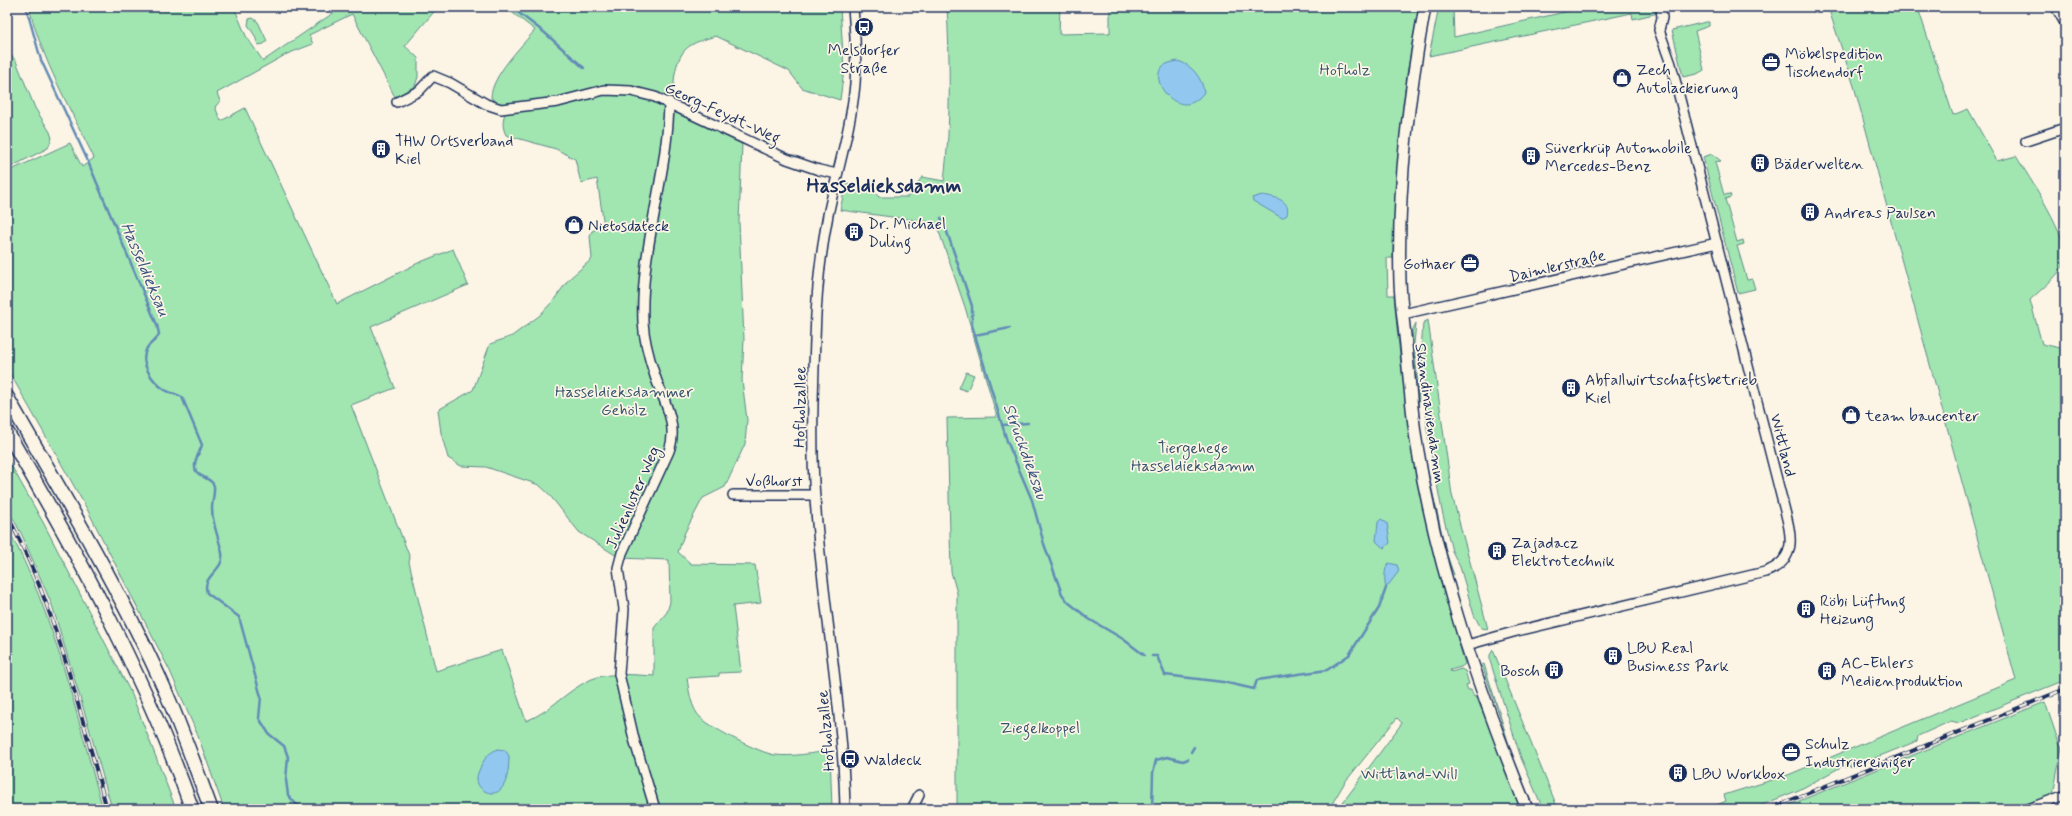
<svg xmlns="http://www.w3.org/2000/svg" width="2072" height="816" viewBox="0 0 2072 816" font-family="Mynerve,sans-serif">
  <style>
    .green { fill: #a1e6b1; stroke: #5e8a88 }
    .water { fill: #92c8f0; stroke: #628bb6 }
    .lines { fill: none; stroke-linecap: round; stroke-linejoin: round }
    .stream { stroke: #628bb6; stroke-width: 2.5 }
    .minor-casing { stroke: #1b2f5e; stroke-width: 12 }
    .major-casing { stroke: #1b2f5e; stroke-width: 14 }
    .highway-casing { stroke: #1b2f5e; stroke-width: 16 }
    .minor { stroke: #fcf5e5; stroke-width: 9 }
    .major { stroke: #fcf5e5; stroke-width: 11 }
    .highway { stroke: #fcf5e5; stroke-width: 13 }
    .rail-casing { stroke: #1b2f5e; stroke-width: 4 }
    .rail { stroke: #fcf5e5; stroke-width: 2.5; stroke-dasharray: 8; stroke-linecap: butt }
    .labels { text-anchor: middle; stroke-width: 3.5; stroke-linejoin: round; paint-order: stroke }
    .poi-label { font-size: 16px; fill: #1b2f5e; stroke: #fcf5e5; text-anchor: start }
    .park-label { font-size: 16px; fill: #36546f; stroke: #fcf5e5 }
    .street-label { font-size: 16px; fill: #1b2f5e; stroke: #fcf5e5 }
    .water-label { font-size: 17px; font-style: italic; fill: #395582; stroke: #fcf5e5 }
    .district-label { font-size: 20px; font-weight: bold; fill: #1b2f5e; stroke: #fcf5e5 }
  </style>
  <rect width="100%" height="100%" fill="#fcf5e5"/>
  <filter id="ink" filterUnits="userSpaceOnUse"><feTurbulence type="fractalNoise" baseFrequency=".025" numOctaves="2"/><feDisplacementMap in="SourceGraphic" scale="8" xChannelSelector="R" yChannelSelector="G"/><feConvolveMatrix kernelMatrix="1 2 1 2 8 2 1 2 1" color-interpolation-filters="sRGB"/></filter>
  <g filter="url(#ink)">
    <g class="green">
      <path d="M29 7H234L246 36 263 61 342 7H438L405 46 418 58V77L415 86 395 97 352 14 309 35 313 44 287 54 217 93 220 101 215 107 221 121 245 108 337 304 418 263 453 249 468 285 371 327 395 388 351 405 410 558 409 562 436 671 502 650 526 721C550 712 568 689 592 679 608 672 637 675 654 676V628L667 612 670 602 669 560 620 558 579 532 548 493 539 485 486 467 461 466 448 458 441 433 438 410 473 390 490 344 512 336 539 316 553 301 569 279 592 259 590 236 592 231 604 226 597 179 581 183 575 159 556 149 506 135C500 123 505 117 506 105L498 103 491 98C491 76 521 47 535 30L505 7H840L844 70 840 100 802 88 789 71 716 36C706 39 692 42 685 50 672 64 673 93 674 111L742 144 739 222 744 340 742 380 747 420 745 444 725 487 703 498 685 532 678 552 691 564 755 565 761 603 733 606 741 672 719 673V676L687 678C689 691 691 709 701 718 713 729 760 753 775 755 793 757 812 753 830 751L832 809H224L198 736 170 671 87 509 7 368V172L70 143 82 167 94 158C71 110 42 60 29 7Z"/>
      <path d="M947 7H1060L1059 34 1110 33V7H1419C1402 90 1395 173 1393 258H1387L1388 295H1394C1404 420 1429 544 1465 664L1461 667 1450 670 1451 672 1461 669 1465 671 1469 684 1466 685 1468 690H1471L1474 697 1476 696 1523 809H1338L1402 723 1397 718 1345 782 1329 809H957V593L951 572 947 418 997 417 965 307 936 223 840 210 846 183 869 187 879 197H908L922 177 944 181C951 123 950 65 947 7Z"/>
      <polygon points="1439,7 1453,7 1454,37 1587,7 1657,7 1658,13 1633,19 1632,13 1429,56"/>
      <path d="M1828 7H1915L1919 11 1953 115 1968 109 1997 161 2016 156C2028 176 2071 239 2065 261 2061 275 2040 290 2030 300L2042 344 2065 349V534L2063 535 2065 544V680L1959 723 1951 721 1918 736 1917 741 1855 766 1841 767 1799 790 1752 809H1707L1726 801 1724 795 1788 775 2016 680 1854 86Z"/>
      <polygon points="253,18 258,22 267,41 264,44 258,45 255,36 248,25 249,19"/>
      <polygon points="1706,22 1709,22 1709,26 1695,31 1704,70 1697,74 1683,77 1672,30"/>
      <polygon points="7,50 16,61 35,108 50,132 52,138 48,148 7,169"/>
      <polygon points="1712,154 1721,161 1715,162 1724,195 1730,194 1731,197 1725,199 1737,242 1743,240 1744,244 1737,246 1747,280 1752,279 1755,289 1738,293 1703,157"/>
      <polygon points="1428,320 1452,495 1488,629 1481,628 1474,615 1460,567 1452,551 1442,511 1427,430 1425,385 1421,351 1423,323"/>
      <polygon points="1416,323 1414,344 1419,393 1418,415 1422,445 1446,552 1454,575 1444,553 1431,495 1417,415 1418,392 1412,331"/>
      <polygon points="966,372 974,375 967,391 959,388"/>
      <polygon points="7,458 44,524 132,695 176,809 112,809 86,717 52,605 22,535 7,507"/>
      <path d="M7 527C55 615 76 714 103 809H7Z"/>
      <polygon points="1493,650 1558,809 1543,809 1521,758 1490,661 1490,655"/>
      <polygon points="1484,664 1512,754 1534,809 1533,809 1511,755 1502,722 1482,665"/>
      <polygon points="2045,702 2060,746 2062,747 2053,795 2018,809 1779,809"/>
    </g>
    <g class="water">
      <path d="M1178 61C1192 65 1202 78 1204 92 1182 125 1146 81 1163 66 1167 63 1173 62 1178 61Z"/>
      <path d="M1262 195C1274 197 1291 199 1287 215L1282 218 1253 201 1252 198Z"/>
      <polygon points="1381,519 1387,523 1390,543 1384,548 1381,546 1376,541 1378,522"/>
      <path d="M1389 563 1397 565 1399 571 1386 588C1384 582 1384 567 1389 563Z"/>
      <path d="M498 749 505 750 509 756C509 766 508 782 501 789 495 797 481 792 478 784 475 777 479 771 481 766 485 757 490 752 498 749Z"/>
    </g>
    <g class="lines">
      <g class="stream">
        <path d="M26 7 41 60 86 157 157 325 159 334C157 340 150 343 147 348 138 363 153 382 165 390 170 393 177 394 182 397L202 445C200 452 192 463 196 471 200 478 212 478 214 486 215 493 212 501 212 508 212 524 219 538 222 553 225 571 201 575 207 593L239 617 261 697 259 718 269 734 284 746 288 757 286 780 288 795 296 804 306 809"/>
        <polyline points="511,7 545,33 584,68"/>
        <polyline points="941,218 946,229 972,306 972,325 1007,441 1032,500 1044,544 1062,594 1068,602 1089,619 1123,639 1144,655"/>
        <polyline points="975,335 1010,328"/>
        <polyline points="1002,425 1028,423"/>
        <polyline points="1152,656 1157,656 1165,675 1223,682 1254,689 1257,680 1327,670 1349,655 1379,608 1386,588"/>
        <polyline points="1191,752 1194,747"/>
        <polyline points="1152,809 1153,773 1156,760 1167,757 1183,761 1188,759"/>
      </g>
      <g class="minor-casing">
        <g id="minor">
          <polyline points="2056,7 2065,23"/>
          <polyline points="397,102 419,91 433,76 450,83 486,104 501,109 558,102 604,90 631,91 655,97 787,159 819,170 837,174"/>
          <polyline points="2026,141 2065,128"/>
          <polyline points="1403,314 1717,243"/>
          <polyline points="733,495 814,495"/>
          <path d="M1467 645 1517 631 1765 572C1799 560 1791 534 1784 507L1671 64 1659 30 1662 18 1661 7"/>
          <path d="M655 809 634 739 619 674 624 609 618 568 622 553 669 451C679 424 663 400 655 376 649 358 644 340 643 322 640 248 668 176 669 102"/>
          <path d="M845 809C843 704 822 602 815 498 811 446 813 393 815 340 816 298 820 256 828 215 837 171 851 128 855 84 857 58 855 32 853 7"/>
          <polyline points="912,809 919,795"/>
          <polyline points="2028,809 2065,795"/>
        </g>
      </g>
      <g class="major-casing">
        <path id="major" d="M1425 7C1408 98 1397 190 1400 282 1401 307 1405 331 1407 356 1410 386 1412 416 1417 446 1437 571 1480 692 1527 809"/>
      </g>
      <g class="highway-casing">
        <g id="highway">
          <path d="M7 397C61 492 119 587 164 688 181 727 196 768 211 809"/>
          <path d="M7 432C77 553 145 676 192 809"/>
        </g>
      </g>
      <use href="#minor" class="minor"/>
      <use href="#major" class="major"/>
      <use href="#highway" class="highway"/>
      <g class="rail-casing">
        <g id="rail">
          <path d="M7 515C56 607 79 709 107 809"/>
          <polyline points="1769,809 2065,689"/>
        </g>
      </g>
      <use href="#rail" class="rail"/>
    </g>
  </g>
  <defs>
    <g id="bus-disc" transform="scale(1)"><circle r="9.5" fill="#1b2f5e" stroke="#fcf5e5"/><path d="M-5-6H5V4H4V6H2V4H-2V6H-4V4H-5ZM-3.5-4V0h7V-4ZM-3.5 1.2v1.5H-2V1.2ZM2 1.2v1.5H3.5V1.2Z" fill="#fff"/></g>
    <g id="office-disc" transform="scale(1)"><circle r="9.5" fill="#1b2f5e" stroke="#fcf5e5"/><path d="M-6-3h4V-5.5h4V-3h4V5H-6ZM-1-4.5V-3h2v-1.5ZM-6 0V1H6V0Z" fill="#fff"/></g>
    <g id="shop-disc" transform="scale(1)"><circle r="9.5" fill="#1b2f5e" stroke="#fcf5e5"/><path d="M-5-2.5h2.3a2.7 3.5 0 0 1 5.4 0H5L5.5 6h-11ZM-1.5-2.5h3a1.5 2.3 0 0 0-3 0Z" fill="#fff"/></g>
    <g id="building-disc" transform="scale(1)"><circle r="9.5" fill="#1b2f5e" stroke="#fcf5e5"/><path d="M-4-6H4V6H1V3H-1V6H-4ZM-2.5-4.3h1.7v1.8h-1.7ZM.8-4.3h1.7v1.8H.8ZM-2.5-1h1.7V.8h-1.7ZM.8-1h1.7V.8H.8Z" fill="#fff"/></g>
  </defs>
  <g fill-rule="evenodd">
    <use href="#bus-disc" x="864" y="27"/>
    <use href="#office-disc" x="1771" y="62"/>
    <use href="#shop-disc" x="1622" y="78"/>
    <use href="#building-disc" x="381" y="149"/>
    <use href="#building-disc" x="1531" y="156"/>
    <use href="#building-disc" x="1760" y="163"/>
    <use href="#building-disc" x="1810" y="212"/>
    <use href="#shop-disc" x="574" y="225"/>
    <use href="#building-disc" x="854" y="232"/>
    <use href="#office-disc" x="1470" y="263"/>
    <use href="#building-disc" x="1571" y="388"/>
    <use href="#shop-disc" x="1851" y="415"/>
    <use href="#building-disc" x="1497" y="551"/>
    <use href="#building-disc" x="1806" y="609"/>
    <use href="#building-disc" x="1613" y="656"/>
    <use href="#building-disc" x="1554" y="670"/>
    <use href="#building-disc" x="1827" y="671"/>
    <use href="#office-disc" x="1791" y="752"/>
    <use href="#bus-disc" x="850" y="759"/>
    <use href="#building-disc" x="1678" y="773"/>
  </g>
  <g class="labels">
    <g class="poi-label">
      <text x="864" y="55" text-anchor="middle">Melsdorfer<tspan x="864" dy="18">Straße</tspan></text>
      <text x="1785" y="59">Möbelspedition<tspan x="1785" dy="18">Tischendorf</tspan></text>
      <text x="1636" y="75">Zech<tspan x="1636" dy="18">Autolackierung</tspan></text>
      <text x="395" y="146">THW Ortsverband<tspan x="395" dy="18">Kiel</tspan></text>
      <text x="1545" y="153">Süverkrüp Automobile<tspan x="1545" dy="18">Mercedes-Benz</tspan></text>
      <text x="1774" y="169">Bäderwelten</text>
      <text x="1824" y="218">Andreas Paulsen</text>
      <text x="868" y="229">Dr. Michael<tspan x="868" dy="18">Duling</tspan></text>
      <text x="588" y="231">Nietosdateck</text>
      <text x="1456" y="269" text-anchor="end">Gothaer</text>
      <text x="1585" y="385">Abfallwirtschaftsbetrieb<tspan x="1585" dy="18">Kiel</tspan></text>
      <text x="1865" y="421">team baucenter</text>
      <text x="1511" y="548">Zajadacz<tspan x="1511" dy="18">Elektrotechnik</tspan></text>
      <text x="1820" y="606">Röbi Lüftung<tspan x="1820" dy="18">Heizung</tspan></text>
      <text x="1627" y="653">LBU Real<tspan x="1627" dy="18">Business Park</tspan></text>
      <text x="1841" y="668">AC-Ehlers<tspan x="1841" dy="18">Medienproduktion</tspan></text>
      <text x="1540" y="676" text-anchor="end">Bosch</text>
      <text x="1805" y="749">Schulz<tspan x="1805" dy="18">Industriereiniger</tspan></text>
      <text x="864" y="765">Waldeck</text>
      <text x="1692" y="779">LBU Workbox</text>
    </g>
    <g class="park-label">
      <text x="1345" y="75">Hofholz</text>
      <text x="624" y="397">Hasseldieksdammer<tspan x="624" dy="18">Gehölz</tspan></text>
      <text x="1193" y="453">Tiergehege<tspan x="1193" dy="18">Hasseldieksdamm</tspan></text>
      <text x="1040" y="733">Ziegelkoppel</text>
      <text x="1409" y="779">Wittland-Will</text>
    </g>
    <g class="street-label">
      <text transform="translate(723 112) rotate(25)" y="6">Georg-Feydt-Weg</text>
      <text transform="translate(1557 265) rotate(-13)" y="6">Daimlerstraße</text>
      <text transform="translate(799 407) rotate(-89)" y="6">Hofholzallee</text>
      <text transform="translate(1431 413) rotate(82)" y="6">Skandinaviendamm</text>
      <text transform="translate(1784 445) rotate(76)" y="6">Wittland</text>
      <text x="774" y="486">Voßhorst</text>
      <text transform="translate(632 497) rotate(-66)" y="6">Julienluster Weg</text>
      <text transform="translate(825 731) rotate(-95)" y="6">Hofholzallee</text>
    </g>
    <g class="water-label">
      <text transform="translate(146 269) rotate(67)" y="6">Hasseldieksau</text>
      <text transform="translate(1026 451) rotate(70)" y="6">Struckdieksau</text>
    </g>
    <g class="district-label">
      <text x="884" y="192">Hasseldieksdamm</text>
    </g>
  </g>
  <rect width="2072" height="816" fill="none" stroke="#fcf5e5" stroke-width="24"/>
  <rect x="12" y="12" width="2048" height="792" fill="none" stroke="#1b2f5e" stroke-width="1.5" filter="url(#ink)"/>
</svg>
